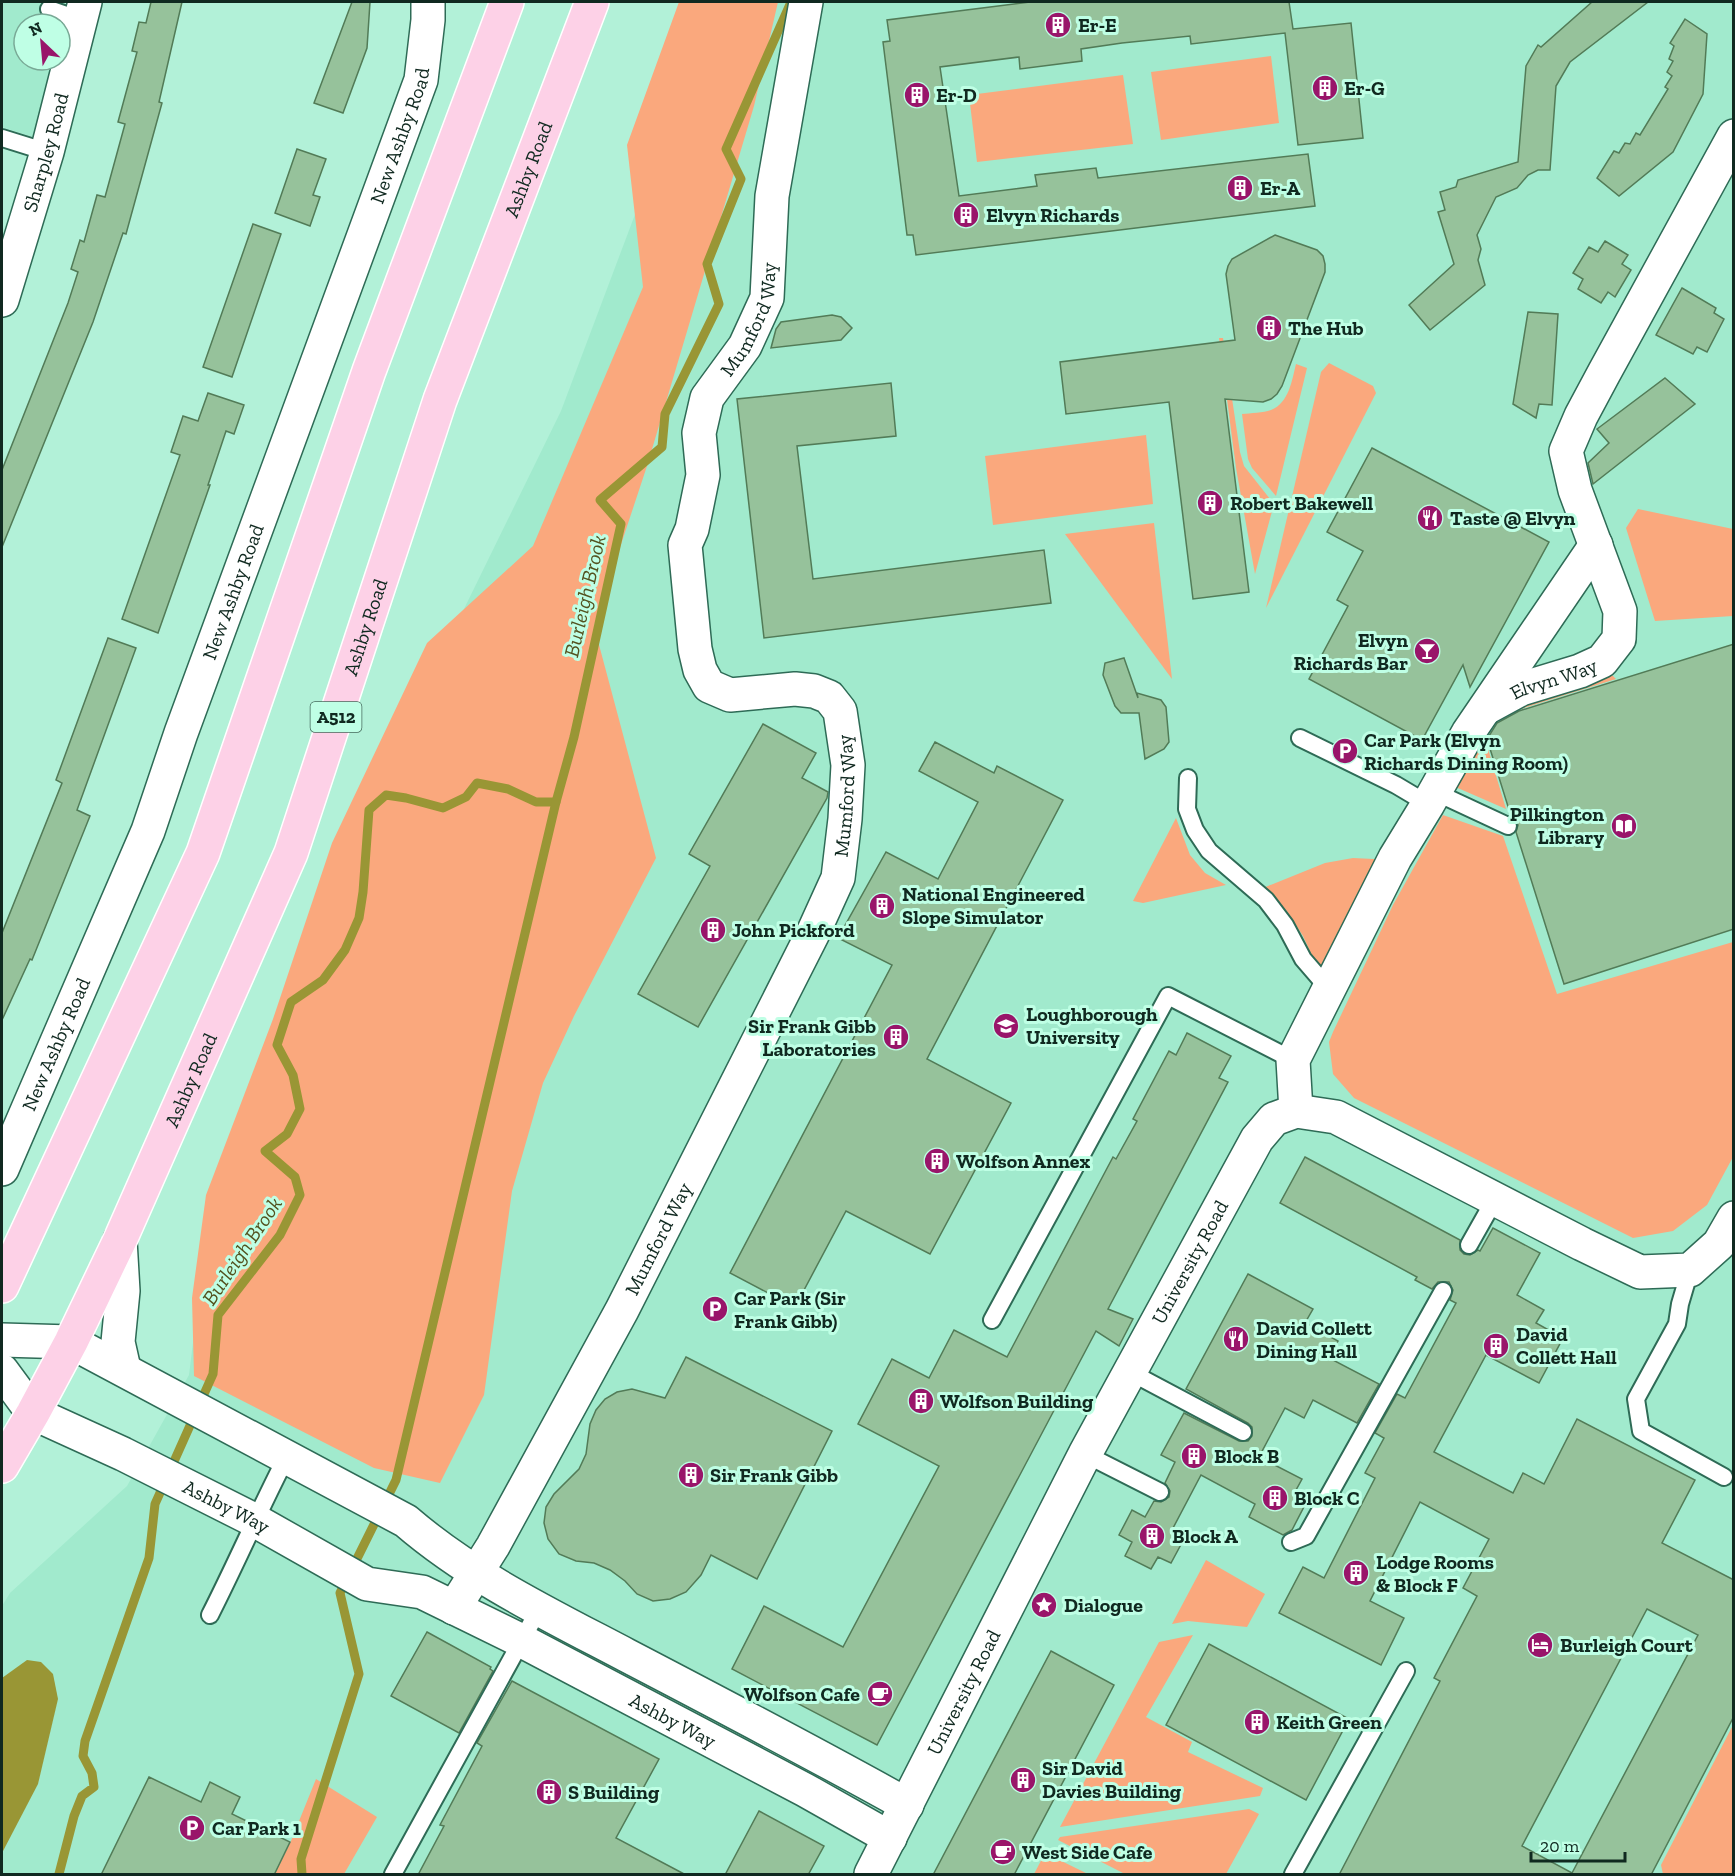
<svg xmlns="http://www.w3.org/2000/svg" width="1735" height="1876" viewBox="0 0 1735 1876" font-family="'Zilla Slab',serif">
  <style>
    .built { fill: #a1eacd }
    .green { fill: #faa87d }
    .water { fill: #999635 }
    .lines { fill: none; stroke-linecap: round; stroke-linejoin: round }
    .stream { stroke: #999635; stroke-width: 9 }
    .building { fill: #96c29b; stroke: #527b57; stroke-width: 1.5; fill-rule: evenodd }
    .service-casing { stroke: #2e6b56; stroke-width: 20 }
    .minor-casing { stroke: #2e6b56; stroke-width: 36 }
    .primary-casing { stroke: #fff; stroke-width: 36 }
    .service { stroke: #fff; stroke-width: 16 }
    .minor { stroke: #fff; stroke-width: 33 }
    .primary { stroke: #fdd1e7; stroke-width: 33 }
    .labels { text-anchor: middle; stroke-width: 6; stroke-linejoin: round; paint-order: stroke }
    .shield { fill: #bfffe5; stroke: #44695b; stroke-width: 1.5 }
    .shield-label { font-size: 18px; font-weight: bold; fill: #102920 }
    .poi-label { font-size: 20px; font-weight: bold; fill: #102920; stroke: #bfffe5; text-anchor: start }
    .street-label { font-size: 20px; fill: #102920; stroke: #bfffe5 }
    .water-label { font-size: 21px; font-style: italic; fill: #53521f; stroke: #bfffe5 }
  </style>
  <rect width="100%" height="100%" fill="#b2f1d8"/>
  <g class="built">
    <polygon points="2,2 65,2 60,25 24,24 24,60 52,60 36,138 2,127"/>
    <polygon points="715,2 1733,2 1733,1874 2,1874 2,1606 10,1593 127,1486 189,1375 211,1197 344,854 561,411"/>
  </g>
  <g class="green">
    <polygon points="679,2 778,2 754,106 647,466 594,626 656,858 574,1016 543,1083 512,1191 484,1395 440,1483 374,1468 194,1376 192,1298 206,1195 273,1019 332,843 427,643 533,546 643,287 627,145"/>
    <polygon points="1271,56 1279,123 1161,140 1151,72"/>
    <polygon points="1123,75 1133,144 977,162 969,95"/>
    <polygon points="1219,338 1223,338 1240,452 1244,466 1274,504 1255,574 1236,468"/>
    <polygon points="1329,363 1373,386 1376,393 1266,608 1321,372"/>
    <path d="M1296 364 1307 368 1276 496 1252 468 1248 459 1242 414C1251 413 1263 413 1271 410 1289 403 1292 380 1296 364Z"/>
    <polygon points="1146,435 1153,504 993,525 985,456"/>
    <polygon points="1638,509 1733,529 1733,616 1655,621 1626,528"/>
    <polygon points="1154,523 1172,679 1065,534"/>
    <polygon points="1601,664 1616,679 1480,722 1506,809 1444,782 1469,735 1486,710 1521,692 1578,675"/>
    <polygon points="1443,815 1503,836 1557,994 1733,942 1733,1157 1707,1205 1673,1231 1633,1238 1354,1098 1333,1074 1329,1042 1333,1032 1393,905"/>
    <polygon points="1176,818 1190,855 1205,873 1226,885 1143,903 1133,901"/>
    <polygon points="1353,858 1374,859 1388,862 1329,975 1313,958 1303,936 1286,910 1263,888 1325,863"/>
    <polygon points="1206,1560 1265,1594 1247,1627 1188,1621 1172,1624"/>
    <polygon points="1193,1635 1146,1717 1192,1742 1188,1752 1263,1788 1260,1796 1060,1827 1159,1642"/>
    <polygon points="1733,1725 1733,1874 1663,1874 1661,1865"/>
    <polygon points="316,1779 377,1817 344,1874 275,1874 291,1841"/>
    <polygon points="1249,1809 1259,1814 1226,1874 1125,1874 1058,1840 1060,1837"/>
    <polygon points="1045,1853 1088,1874 1034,1874"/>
  </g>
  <polygon class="water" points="27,1660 41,1662 53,1674 58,1699 38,1784 2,1853 2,1678"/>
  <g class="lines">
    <g class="stream">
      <polyline points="59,1874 74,1816 82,1796 94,1787 92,1773 83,1756 85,1741 149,1558 155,1504 213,1374 218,1315 280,1235 300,1195 295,1177 265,1151 287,1134 300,1109 293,1075 277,1045 291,1002 323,980 345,950 359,918 363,892 369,810 386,795 406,798 443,808 466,797 477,783 508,789 536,802 556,802"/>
      <polyline points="302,1874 301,1859 359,1674 340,1593 396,1480 556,802 574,737 621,524 600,500 662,447 665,414 719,304 707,264 741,179 726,149 791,2"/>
    </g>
  </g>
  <g class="building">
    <polygon points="151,2 182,2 159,102 162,103 154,132 126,234 123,233 93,322 2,547 2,470 68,303 78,272 71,269 80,240 84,242 97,195 105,197 125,124 118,122 137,52 132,51 139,22 146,23"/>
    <polygon points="352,2 370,2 367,48 343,113 314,103"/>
    <polygon points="1030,2 1289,2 1293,29 1351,23 1363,138 1298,145 1285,33 1191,44 1190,36 1122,43 1081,49 1082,61 1020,69 1019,57 940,67 959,196 1037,186 1035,175 1096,168 1098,178 1308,154 1315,206 916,255 913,235 907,235 883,42 890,41 887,20"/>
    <polygon points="1592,2 1648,2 1570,62 1556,86 1550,170 1538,170 1528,175 1517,188 1496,197 1477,235 1481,249 1478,260 1485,285 1430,330 1409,305 1454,264 1438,212 1445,210 1440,192 1456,187 1458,180 1518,162 1526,66 1538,45 1541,47"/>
    <polygon points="1685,19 1707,34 1703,94 1673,152 1619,196 1597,178 1614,151 1619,153 1625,143 1630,144 1636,133 1640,135 1668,89 1665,87 1672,76 1667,72 1673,61 1669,59 1674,46 1670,43"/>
    <polygon points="297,149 326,159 313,195 320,197 310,226 275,213"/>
    <polygon points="253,224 281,234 232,377 203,367"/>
    <polygon points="1275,235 1317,250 1323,256 1325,264 1325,272 1282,386 1277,394 1271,399 1263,402 1225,399 1249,592 1193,599 1169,402 1066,414 1060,362 1235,340 1226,274 1228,266 1232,259"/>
    <polygon points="1605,241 1628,255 1622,264 1631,270 1615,297 1608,292 1601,303 1578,289 1583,279 1573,273 1589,247 1598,252"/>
    <polygon points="1682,288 1716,308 1714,313 1724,319 1707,352 1697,347 1693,354 1656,335"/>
    <polygon points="1528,312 1558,314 1552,405 1539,404 1536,418 1513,404"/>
    <polygon points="832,315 841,317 852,328 841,340 771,348 776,329 781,322"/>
    <polygon points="1665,378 1695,404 1593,484 1588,463 1609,443 1597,429"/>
    <polygon points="891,383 896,436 797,446 813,579 1044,550 1051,603 764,638 737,399"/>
    <polygon points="208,393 244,405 234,434 226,431 208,485 210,485 158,633 122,619 180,455 171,452 183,416 198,421"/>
    <polygon points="1372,448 1549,542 1470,687 1463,665 1422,740 1309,679 1348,606 1337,600 1363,551 1327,532"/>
    <polygon points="108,638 136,648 77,810 90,816 32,960 30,959 2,1020 2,933 62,783 56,780"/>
    <polygon points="1734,644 1734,929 1564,984 1516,832 1518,825 1516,820 1511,816 1487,739 1497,723 1519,711"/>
    <polygon points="1124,658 1138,698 1137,693 1161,700 1166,707 1169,742 1164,749 1145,759 1139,713 1121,713 1115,706 1103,675 1105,663"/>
    <polygon points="763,724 816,753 802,778 828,792 827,798 698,1027 638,994 710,866 689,854"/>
    <polygon points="935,742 994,773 997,766 1063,800 927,1059 1011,1103 930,1254 846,1211 795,1307 730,1273 892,965 838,938 886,852 938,879 978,802 919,771"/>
    <polygon points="1187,1033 1231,1056 1219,1078 1228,1082 1108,1309 1133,1319 1119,1346 1096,1331 877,1745 732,1669 764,1606 843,1647 939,1466 858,1424 892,1359 929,1378 954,1330 1007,1357 1113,1157 1116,1159 1137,1121 1133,1119 1169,1051 1176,1055"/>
    <path d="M1305 1157 1460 1240V1250L1464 1254 1470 1255 1478 1250 1480 1251 1493 1228 1540 1253 1517 1295 1544 1310 1536 1323 1563 1338 1539 1383 1486 1355 1434 1452 1513 1493 1523 1473 1544 1484 1577 1419 1695 1480 1662 1543 1734 1580V1716L1651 1875H1339L1440 1681 1434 1678 1477 1596 1463 1588 1489 1539 1420 1502 1370 1601 1404 1618 1381 1665 1279 1613 1303 1567 1324 1578 1375 1478 1365 1473 1384 1438 1375 1433 1397 1394 1405 1398 1456 1303 1450 1300 1453 1290 1449 1282H1438L1432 1289 1415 1280 1417 1277 1280 1203ZM1647 1609 1698 1635 1572 1873 1522 1846Z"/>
    <polygon points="1248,1274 1313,1309 1305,1323 1338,1341 1329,1358 1379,1384 1357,1423 1313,1400 1304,1418 1285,1408 1259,1457 1302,1479 1295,1492 1308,1499 1292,1530 1283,1535 1249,1517 1255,1504 1201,1475 1172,1530 1185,1537 1171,1563 1158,1557 1151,1569 1125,1556 1132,1542 1119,1535 1132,1510 1145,1517 1154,1501 1161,1502 1169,1497 1170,1491 1165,1483 1175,1462 1161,1455 1184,1413 1239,1441 1248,1441 1252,1436 1252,1427 1248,1423 1186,1389"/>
    <polygon points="686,1357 832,1431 757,1579 711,1555 701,1575 686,1592 670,1599 653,1601 637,1594 625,1581 610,1570 594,1563 576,1561 559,1554 548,1539 544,1523 546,1507 554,1494 579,1469 586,1454 590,1424 596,1410 605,1399 617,1392 632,1389 665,1398"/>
    <polygon points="427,1632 491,1667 490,1669 493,1671 459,1733 391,1696"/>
    <polygon points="1209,1644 1349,1719 1306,1800 1166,1725"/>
    <polygon points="1051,1651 1114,1685 1014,1875 933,1875"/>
    <polygon points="512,1681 659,1759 616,1838 686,1875 418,1875 444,1826 440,1825 482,1746 477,1743"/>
    <polygon points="149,1777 201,1802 210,1782 240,1797 232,1814 290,1842 274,1875 101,1875"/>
    <polygon points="759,1811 824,1846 808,1875 725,1875"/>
  </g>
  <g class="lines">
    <g class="service-casing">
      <g id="service">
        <polyline points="49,9 81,20"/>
        <polyline points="2,138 47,152"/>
        <polyline points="1300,738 1396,785 1428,804"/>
        <polyline points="1188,778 1187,809 1195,830 1209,851 1266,900 1285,925 1303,959 1328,988"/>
        <polyline points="1435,792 1508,826"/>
        <polyline points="1469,1245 1495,1199"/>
        <polyline points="1690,1270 1680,1304 1677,1324 1636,1399 1641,1431 1724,1477"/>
        <polyline points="992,1320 1168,996 1293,1060"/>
        <polyline points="1130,1372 1243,1432"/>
        <polyline points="1085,1454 1160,1492"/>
        <polyline points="1291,1542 1306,1536 1443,1291"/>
        <path d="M210 1615C237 1562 260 1508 287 1456"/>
        <polyline points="393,1874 539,1609"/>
        <polyline points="1293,1874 1406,1671"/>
      </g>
    </g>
    <g class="minor-casing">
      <g id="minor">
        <path id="s1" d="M2 300 47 152 85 2"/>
        <path id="s2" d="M1486 708 1521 689 1580 671 1602 661 1619 639 1620 611 1575 490 1566 451 1581 416 1604 373 1734 136"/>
        <polyline points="1296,1111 1293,1060 1395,858 1428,804 1468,733 1596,545"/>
        <path id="s3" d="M2 1169 148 831 181 733 421 80 428 20V2"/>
        <polyline points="120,1240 123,1291 118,1342 124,1369"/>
        <path d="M2 1340 71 1342 406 1521C471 1577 550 1615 626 1655 720 1704 814 1753 907 1805"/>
        <path id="s4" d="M2 1371 33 1413 123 1454 254 1520 367 1584 422 1592 522 1641 805 1790 890 1838"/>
        <path id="s5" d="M454 1608 493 1546 622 1310 813 933 838 878 845 819 848 765 840 711 829 697 814 691 795 689 730 695 709 686 700 670 695 649 685 545 692 529 703 475 699 433 707 398 745 346 767 298 772 196 806 2"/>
        <path id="s6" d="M871 1874 1085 1454 1257 1139 1274 1119 1296 1111 1336 1117 1582 1244 1640 1272 1690 1270 1719 1244 1734 1218"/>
      </g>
    </g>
    <g class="primary-casing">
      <g id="primary">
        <polyline points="2,1286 203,853 369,371 507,2"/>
        <path id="s7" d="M2 1466 33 1413 71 1342 120 1240 291 853 440 400 592 2"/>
      </g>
    </g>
    <use href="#service" class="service"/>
    <use href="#minor" class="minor"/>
    <use href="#primary" class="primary"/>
  </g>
  <defs>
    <g id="building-disc" transform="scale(1.35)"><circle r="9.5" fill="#99156a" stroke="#bfffe5"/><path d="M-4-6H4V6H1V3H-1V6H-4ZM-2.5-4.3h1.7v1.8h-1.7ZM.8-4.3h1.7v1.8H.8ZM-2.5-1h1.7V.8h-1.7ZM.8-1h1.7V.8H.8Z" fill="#fff"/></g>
    <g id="restaurant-disc" transform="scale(1.35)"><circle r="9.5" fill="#99156a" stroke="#bfffe5"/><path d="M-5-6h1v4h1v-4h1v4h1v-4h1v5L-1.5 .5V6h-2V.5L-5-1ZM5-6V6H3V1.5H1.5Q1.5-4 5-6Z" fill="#fff"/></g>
    <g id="bar-disc" transform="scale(1.35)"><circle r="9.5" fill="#99156a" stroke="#bfffe5"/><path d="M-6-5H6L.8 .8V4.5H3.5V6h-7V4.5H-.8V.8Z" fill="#fff"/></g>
    <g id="parking-disc" transform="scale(1.35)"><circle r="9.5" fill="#99156a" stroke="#bfffe5"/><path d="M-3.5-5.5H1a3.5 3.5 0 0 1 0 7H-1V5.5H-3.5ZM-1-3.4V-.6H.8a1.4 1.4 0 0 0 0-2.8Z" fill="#fff"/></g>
    <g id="library-disc" transform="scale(1.35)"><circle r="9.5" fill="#99156a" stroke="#bfffe5"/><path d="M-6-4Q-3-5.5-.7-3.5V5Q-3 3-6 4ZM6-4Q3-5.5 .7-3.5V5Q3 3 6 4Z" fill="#fff"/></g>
    <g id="university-disc" transform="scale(1.35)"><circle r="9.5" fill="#99156a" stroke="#bfffe5"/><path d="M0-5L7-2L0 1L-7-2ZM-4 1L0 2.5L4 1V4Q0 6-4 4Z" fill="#fff"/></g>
    <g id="sight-disc" transform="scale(1.35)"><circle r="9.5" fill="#99156a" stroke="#bfffe5"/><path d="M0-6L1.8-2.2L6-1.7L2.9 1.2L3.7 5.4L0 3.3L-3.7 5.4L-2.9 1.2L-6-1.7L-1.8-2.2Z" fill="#fff"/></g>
    <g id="hotel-disc" transform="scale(1.35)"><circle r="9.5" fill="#99156a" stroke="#bfffe5"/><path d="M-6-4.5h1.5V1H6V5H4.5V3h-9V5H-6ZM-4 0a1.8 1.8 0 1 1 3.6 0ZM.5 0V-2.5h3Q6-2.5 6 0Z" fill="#fff"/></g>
    <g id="cafe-disc" transform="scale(1.35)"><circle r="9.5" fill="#99156a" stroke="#bfffe5"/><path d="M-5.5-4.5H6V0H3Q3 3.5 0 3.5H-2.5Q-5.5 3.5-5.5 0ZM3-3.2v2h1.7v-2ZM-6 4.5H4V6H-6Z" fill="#fff"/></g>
  </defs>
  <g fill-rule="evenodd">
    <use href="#building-disc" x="1058" y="25"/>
    <use href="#building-disc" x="1325" y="88"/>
    <use href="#building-disc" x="917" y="95"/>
    <use href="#building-disc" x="1240" y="188"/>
    <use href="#building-disc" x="966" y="215"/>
    <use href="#building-disc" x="1269" y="328"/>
    <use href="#building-disc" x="1210" y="503"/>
    <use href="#restaurant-disc" x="1430" y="518"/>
    <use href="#bar-disc" x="1427" y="651"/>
    <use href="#parking-disc" x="1345" y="751"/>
    <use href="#library-disc" x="1624" y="826"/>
    <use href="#building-disc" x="882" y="906"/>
    <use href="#building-disc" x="713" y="930"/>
    <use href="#university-disc" x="1006" y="1026"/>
    <use href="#building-disc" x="896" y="1037"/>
    <use href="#building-disc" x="937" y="1161"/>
    <use href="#parking-disc" x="715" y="1309"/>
    <use href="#restaurant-disc" x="1236" y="1339"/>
    <use href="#building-disc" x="1496" y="1346"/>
    <use href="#building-disc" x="921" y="1401"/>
    <use href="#building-disc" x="1194" y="1456"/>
    <use href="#building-disc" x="691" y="1475"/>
    <use href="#building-disc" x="1275" y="1498"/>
    <use href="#building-disc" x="1152" y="1536"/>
    <use href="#building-disc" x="1356" y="1573"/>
    <use href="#sight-disc" x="1044" y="1605"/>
    <use href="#hotel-disc" x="1540" y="1645"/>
    <use href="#cafe-disc" x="880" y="1694"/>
    <use href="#building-disc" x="1257" y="1722"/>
    <use href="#building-disc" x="1023" y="1780"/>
    <use href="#building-disc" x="549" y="1792"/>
    <use href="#parking-disc" x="192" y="1828"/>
    <use href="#cafe-disc" x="1003" y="1852"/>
  </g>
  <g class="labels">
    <rect class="shield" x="310.5" y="702" width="51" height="30" rx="4.5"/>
    <g class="shield-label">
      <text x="336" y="723">A512</text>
    </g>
    <g class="poi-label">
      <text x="1078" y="32">Er-E</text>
      <text x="1344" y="95">Er-G</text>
      <text x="936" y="102">Er-D</text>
      <text x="1260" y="195">Er-A</text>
      <text x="986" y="222">Elvyn Richards</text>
      <text x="1288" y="335">The Hub</text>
      <text x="1230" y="510">Robert Bakewell</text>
      <text x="1450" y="525">Taste @ Elvyn</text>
      <text x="1408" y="647" text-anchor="end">Elvyn<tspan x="1408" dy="23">Richards Bar</tspan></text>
      <text x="1364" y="747">Car Park (Elvyn<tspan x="1364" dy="23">Richards Dining Room)</tspan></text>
      <text x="1604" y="821" text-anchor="end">Pilkington<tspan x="1604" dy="23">Library</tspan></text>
      <text x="902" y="901">National Engineered<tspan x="902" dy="23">Slope Simulator</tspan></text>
      <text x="732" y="937">John Pickford</text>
      <text x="1026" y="1021">Loughborough<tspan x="1026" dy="23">University</tspan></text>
      <text x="876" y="1033" text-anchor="end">Sir Frank Gibb<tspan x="876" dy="23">Laboratories</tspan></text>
      <text x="956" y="1168">Wolfson Annex</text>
      <text x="734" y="1305">Car Park (Sir<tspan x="734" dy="23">Frank Gibb)</tspan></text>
      <text x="1256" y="1335">David Collett<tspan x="1256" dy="23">Dining Hall</tspan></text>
      <text x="1516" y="1341">David<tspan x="1516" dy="23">Collett Hall</tspan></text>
      <text x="940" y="1408">Wolfson Building</text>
      <text x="1214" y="1463">Block B</text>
      <text x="710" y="1482">Sir Frank Gibb</text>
      <text x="1294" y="1505">Block C</text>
      <text x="1172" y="1543">Block A</text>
      <text x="1376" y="1569">Lodge Rooms<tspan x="1376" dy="23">&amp; Block F</tspan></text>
      <text x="1064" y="1612">Dialogue</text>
      <text x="1560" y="1652">Burleigh Court</text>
      <text x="860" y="1701" text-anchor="end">Wolfson Cafe</text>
      <text x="1276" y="1729">Keith Green</text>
      <text x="1042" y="1775">Sir David<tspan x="1042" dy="23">Davies Building</tspan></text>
      <text x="568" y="1799">S Building</text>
      <text x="212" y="1835">Car Park 1</text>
      <text x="1022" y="1859">West Side Cafe</text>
    </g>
    <g class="street-label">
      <text dy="7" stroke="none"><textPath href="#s3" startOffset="1108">New Ashby Road</textPath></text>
      <text dy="7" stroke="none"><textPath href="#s1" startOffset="154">Sharpley Road</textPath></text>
      <text dy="7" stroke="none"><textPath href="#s7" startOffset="1402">Ashby Road</textPath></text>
      <text dy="7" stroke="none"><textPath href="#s5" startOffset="1521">Mumford Way</textPath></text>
      <text dy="7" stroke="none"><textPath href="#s3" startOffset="622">New Ashby Road</textPath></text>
      <text dy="7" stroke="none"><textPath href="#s7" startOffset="916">Ashby Road</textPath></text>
      <text dy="7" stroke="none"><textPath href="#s2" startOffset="74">Elvyn Way</textPath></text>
      <text dy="7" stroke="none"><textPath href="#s5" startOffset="908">Mumford Way</textPath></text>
      <text dy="7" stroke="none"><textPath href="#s3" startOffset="136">New Ashby Road</textPath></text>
      <text dy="7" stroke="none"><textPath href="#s7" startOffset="430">Ashby Road</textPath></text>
      <text dy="7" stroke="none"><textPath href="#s5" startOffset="422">Mumford Way</textPath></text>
      <text dy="7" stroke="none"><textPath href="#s6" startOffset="690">University Road</textPath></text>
      <text dy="7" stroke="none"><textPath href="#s4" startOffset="267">Ashby Way</textPath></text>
      <text dy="7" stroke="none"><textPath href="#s6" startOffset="204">University Road</textPath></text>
      <text dy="7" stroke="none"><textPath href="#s4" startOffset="765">Ashby Way</textPath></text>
    </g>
    <g class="water-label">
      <text transform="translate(585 596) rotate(-77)" y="7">Burleigh Brook</text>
      <text transform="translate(242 1251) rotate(-56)" y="7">Burleigh Brook</text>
    </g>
  </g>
  <rect width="1735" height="1876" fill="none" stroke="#102920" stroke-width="6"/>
  <g transform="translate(42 42) rotate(334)"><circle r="28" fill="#bfffe5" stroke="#79a996" stroke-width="1.5"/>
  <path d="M0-4.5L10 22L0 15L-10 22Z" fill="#99156a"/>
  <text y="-9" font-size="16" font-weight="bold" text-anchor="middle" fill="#102920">N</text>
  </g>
  <path d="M1531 1852v9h94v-9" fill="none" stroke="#102920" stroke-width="3"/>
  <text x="1540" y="1852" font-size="18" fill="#102920" stroke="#bfffe5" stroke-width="4.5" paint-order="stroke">20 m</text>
</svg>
